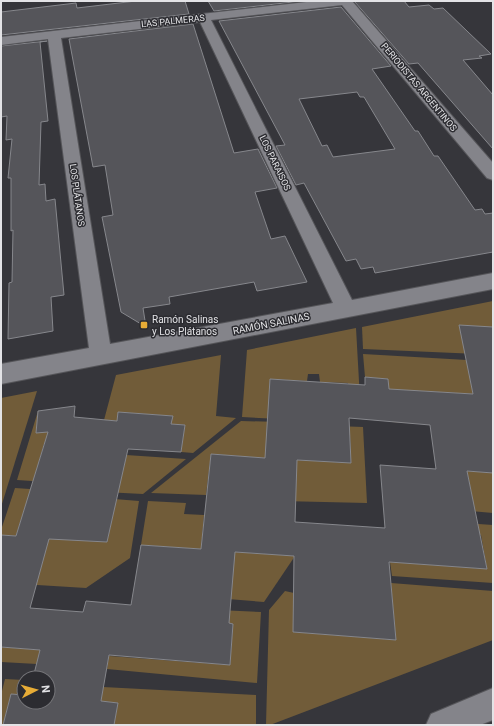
<svg xmlns="http://www.w3.org/2000/svg" width="494" height="726" viewBox="0 0 494 726" font-family="Roboto,sans-serif">
  <style>
    .green { fill: #715c39 }
    .building { fill: #55555a; stroke: #86878c; fill-rule: evenodd }
    .lines { fill: none; stroke-linecap: round; stroke-linejoin: round }
    .minor-casing { stroke: #555559; stroke-width: 2 }
    .minor { fill: #84848a; fill-rule: evenodd }
    .poi-dot { fill: #e7ac36; stroke: #2c2c31; stroke-width: 1.5 }
    .labels { text-anchor: middle; stroke-width: 3; stroke-linejoin: round; paint-order: stroke }
    .far-street-label { font-size: 9px; fill: #e3e3e6; stroke: #2c2c31 }
    .poi-label { font-size: 10px; fill: #e3e3e6; stroke: #2c2c31; text-anchor: start }
    .street-label { font-size: 10px; fill: #e3e3e6; stroke: #2c2c31 }
  </style>
  <rect width="100%" height="100%" fill="#36363b"/>
  <g class="green">
    <polygon points="493,301 493,327 478,354 363,349 362,327"/>
    <polygon points="356,328 361,417 349,408 348,383 320,382 319,374 308,374 307,381 270,379 269,403 280,419 242,417 247,350"/>
    <polygon points="363,354 467,360 473,394 422,391 439,425 392,422 388,379 365,377"/>
    <polygon points="221,355 216,416 236,418 193,453 181,452 185,425 171,424 172,416 119,412 117,421 104,420 116,375"/>
    <polygon points="37,391 1,507 1,398"/>
    <polygon points="38,411 36,433 74,428 74,445 44,444 36,472 47,482 17,480"/>
    <polygon points="241,421 281,422 265,458 211,454 206,495 151,493"/>
    <polygon points="336,426 363,427 367,503 281,501 297,460 351,463 350,435 337,434"/>
    <polygon points="126,455 186,459 143,494 104,492"/>
    <polygon points="467,471 492,472 493,513 459,510 473,501"/>
    <polygon points="15,488 45,490 40,504 26,504 16,536 1,535 1,530"/>
    <polygon points="102,498 139,501 130,558 86,588 21,584 49,538 107,542 114,510"/>
    <polygon points="148,501 186,503 184,514 204,515 201,549 141,545"/>
    <polygon points="464,523 493,525 493,583 392,576 390,562 487,569 481,535 465,533"/>
    <polygon points="235,552 295,556 264,602 215,598"/>
    <polygon points="391,583 493,591 493,640 270,725 266,725 269,610 285,591 294,593 293,632 396,640"/>
    <polygon points="218,610 261,612 257,683 107,669 109,656 230,665 233,624 217,623"/>
    <polygon points="1,647 40,650 37,664 1,662"/>
    <polygon points="5,679 24,680 24,695 11,694 3,725 1,725 1,695"/>
    <polygon points="103,687 256,695 256,725 114,725 118,703 101,701"/>
  </g>
  <g class="building">
    <polygon points="136,1 185,1 189,14 1,35 1,12 76,3 77,8"/>
    <polygon points="208,1 302,1 214,11"/>
    <polygon points="354,1 404,1 409,7 429,5 434,9 443,8 491,54 479,56 482,58 463,60 493,95 493,149 418,63 409,64"/>
    <path d="M341 7 391 66 372 69 415 131H418L434 156H438L475 210 482 209 485 214 493 213V252L375 273 373 267 361 269 356 259 346 261 304 183 296 185 276 146 285 145 219 21ZM357 92 360 97H364L395 149 333 157 327 145 322 146 299 99Z"/>
    <polygon points="193,24 234,153 258,149 277,188 255,192 271,239 285,236 307,282 257,291 254,282 169,297 170,304 143,308 146,327 121,312 102,217 113,215 105,165 93,167 69,39"/>
    <polygon points="47,41 40,42 48,121 41,122 39,185 45,184 46,201 55,199 64,295 51,297 53,331 8,339 9,283 12,282 13,230 11,231 11,178 8,178 12,139 6,140 7,116 1,117 1,46"/>
    <path d="M459 325 493 327V473L467 471 487 569 389 562 396 640 293 632 294 556 235 552 229 623 233 624 230 665 109 655 101 701 118 703 114 725H3L11 694 24 695V702H48V678H33L40 650 1 647V535L16 536 48 432 36 433 38 411 75 406 74 417 117 421 118 412 173 416 171 424 185 425 181 452 128 449 107 542 49 539 30 608 83 612 86 601 131 605 141 545 201 549 211 454 265 458 270 379 365 385V377L388 379 389 389 473 394ZM349 418 430 425 436 469 380 465 385 528 295 522 297 460 351 463Z"/>
  </g>
  <g class="lines">
    <g class="minor-casing">
      <g id="minor">
        <path d="M315 1H352L493 163V180L487 178 342 5 211 20 352 300 493 273V289L1 384V364L89 348 48 39 1 45V37ZM200 22 333 303 110 344 61 38Z"/>
        <polygon points="493,688 493,720 480,725 426,725 431,714"/>
      </g>
    </g>
    <use href="#minor" class="minor"/>
  </g>
  <rect class="poi-dot" x="140" y="321" width="8" height="8" rx="2"/>
  <g class="labels">
    <g class="far-street-label">
      <text transform="translate(173 21) rotate(-6)" y="3">LAS PALMERAS</text>
      <text transform="translate(419 87) rotate(50)" y="3">PERIODISTAS ARGENTINOS</text>
      <text transform="translate(275 163) rotate(64)" y="3">LOS PARAISOS</text>
      <text transform="translate(77 195) rotate(82)" y="3">LOS PLÁTANOS</text>
    </g>
    <g class="poi-label">
      <text x="152" y="323">Ramón Salinas<tspan x="152" dy="12">y Los Plátanos</tspan></text>
    </g>
    <g class="street-label">
      <text transform="translate(271 323) rotate(-11)" y="4">RAMÓN SALINAS</text>
    </g>
  </g>
  <rect width="494" height="726" fill="none" stroke="#e3e3e6" stroke-width="4"/>
  <g transform="translate(36 690) rotate(84)"><circle r="19" fill="#2c2c31" stroke="#757579"/>
  <path d="M0-3L7 15L0 10L-7 15Z" fill="#e7ac36"/>
  <text y="-6" font-size="11" font-weight="bold" text-anchor="middle" fill="#e3e3e6">N</text>
  </g>
</svg>
